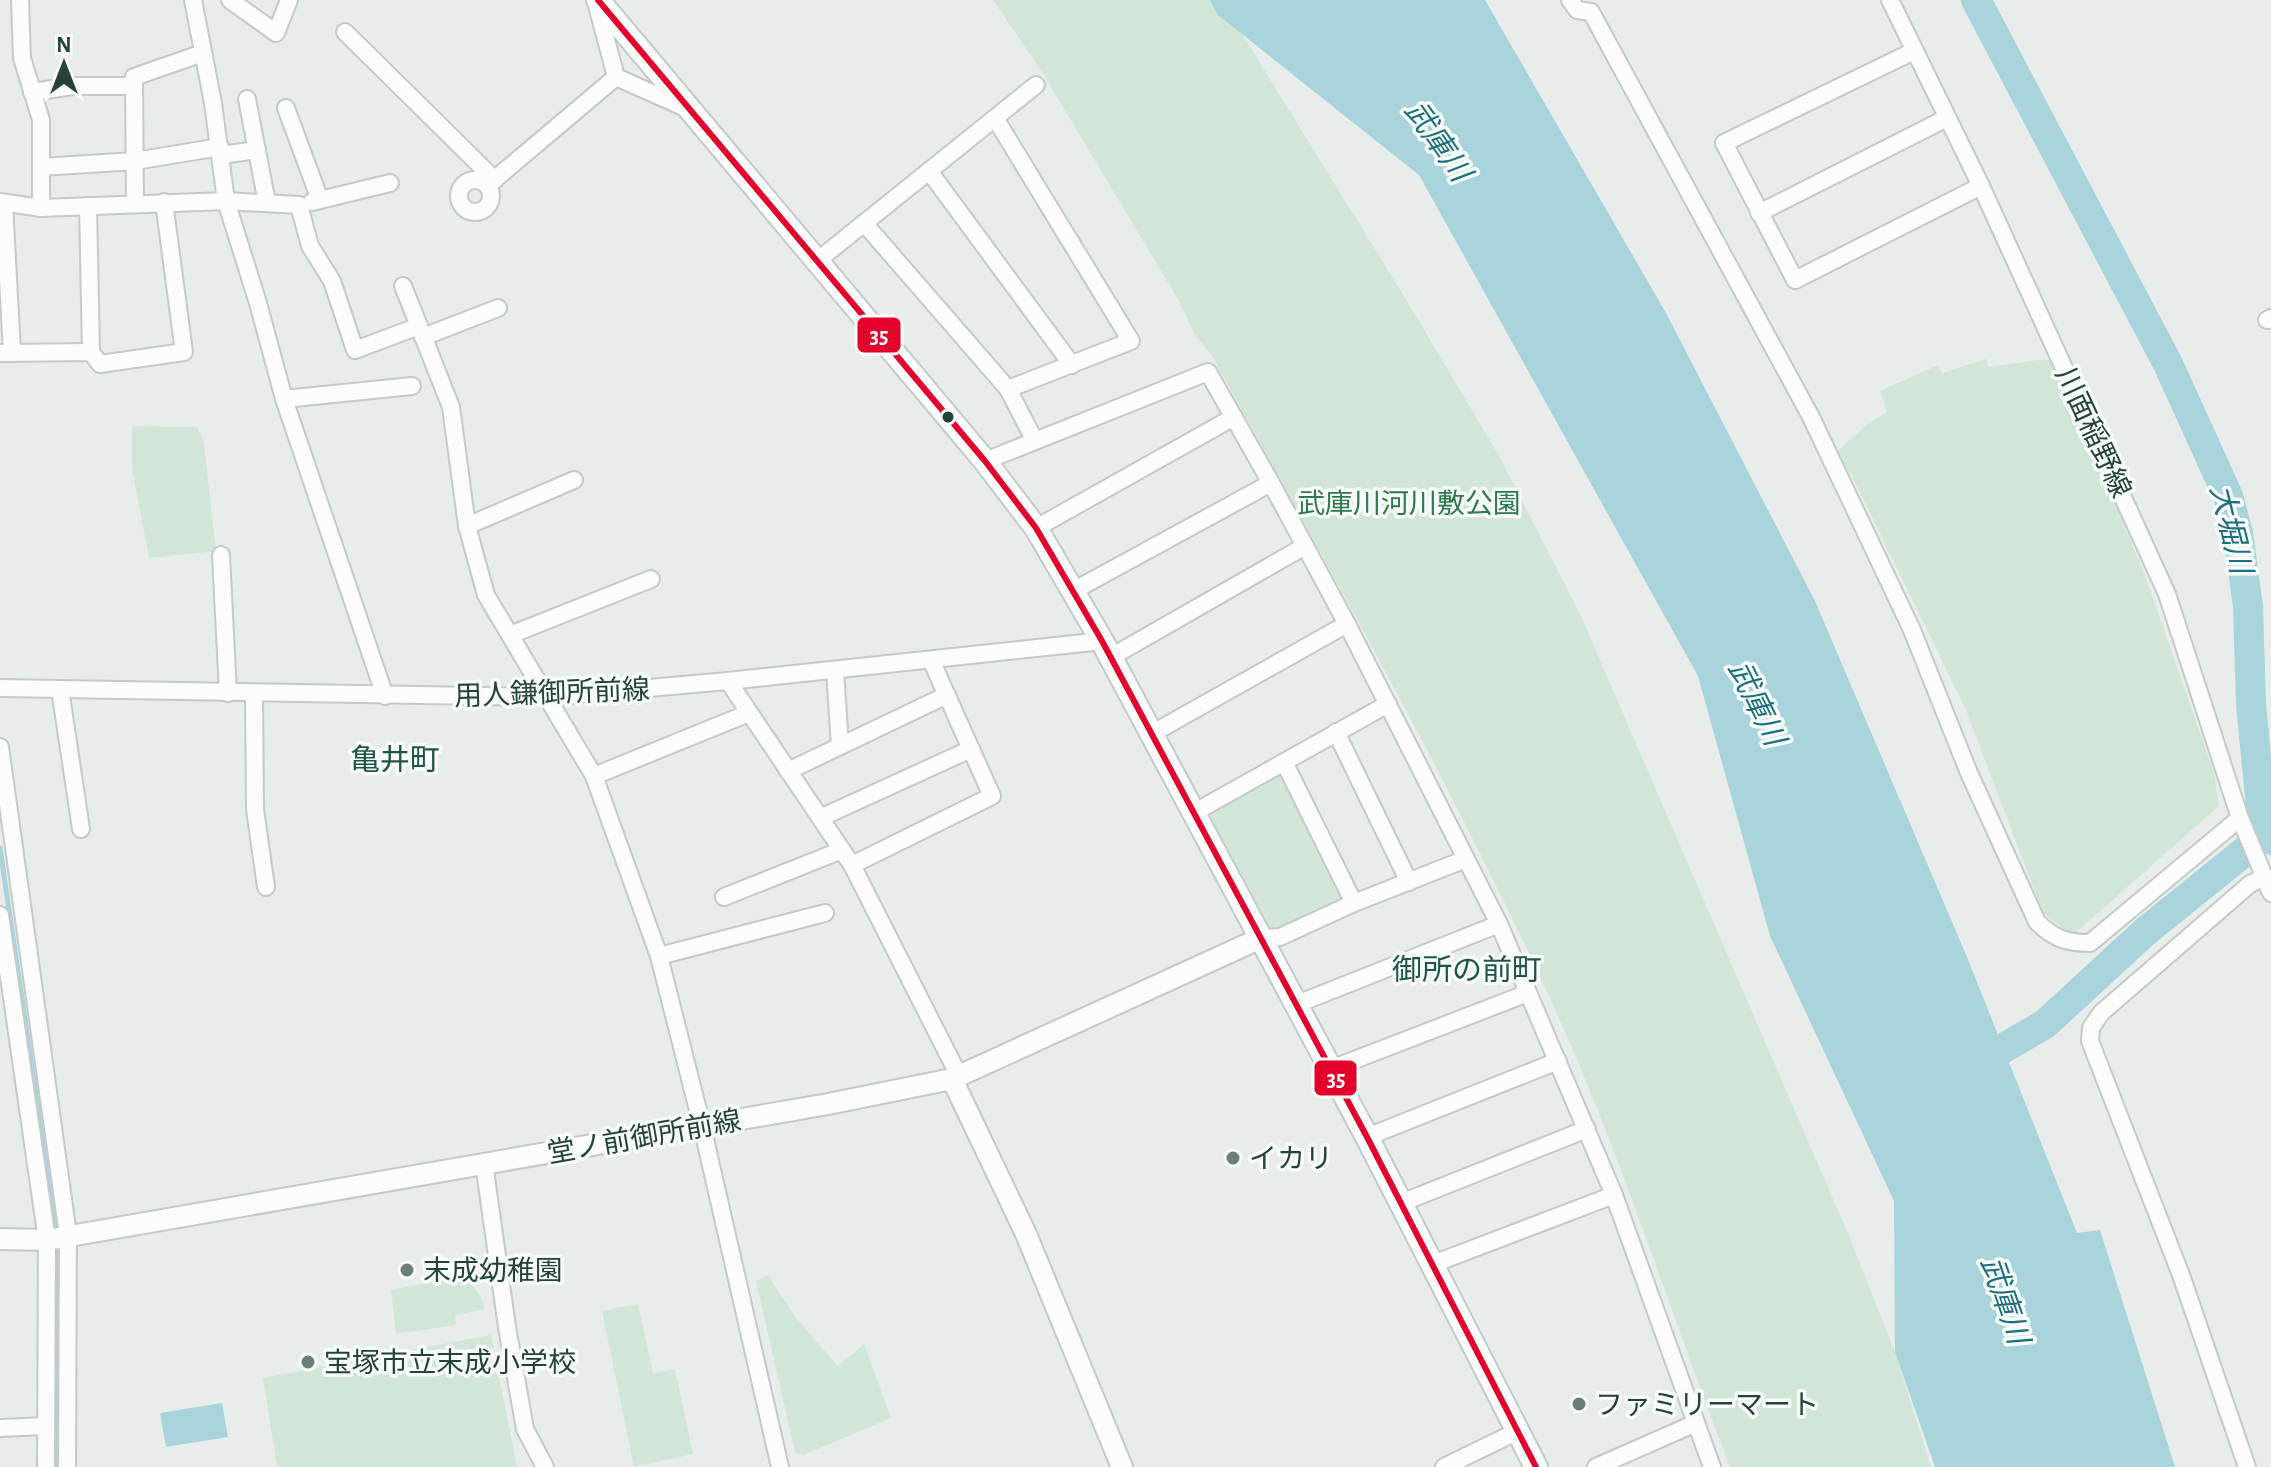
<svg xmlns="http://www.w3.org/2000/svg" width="2271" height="1467" viewBox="0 0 2271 1467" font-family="'Alegreya Sans','Noto Sans JP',sans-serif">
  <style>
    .green { fill: #d1e6d8 }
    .water { fill: #a9d4db }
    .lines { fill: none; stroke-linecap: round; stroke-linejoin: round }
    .stream { stroke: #a9d4db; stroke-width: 5 }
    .canal { stroke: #a9d4db; stroke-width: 18 }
    .river { stroke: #a9d4db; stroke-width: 30 }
    .minor-casing { stroke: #c5cac8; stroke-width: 20 }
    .tertiary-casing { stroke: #c5cac8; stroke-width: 24 }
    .secondary-casing { stroke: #c3cbc8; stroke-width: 26 }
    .minor { stroke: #fcfcfc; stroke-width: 16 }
    .tertiary { stroke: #fcfcfc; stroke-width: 20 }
    .secondary { stroke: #fcfcfc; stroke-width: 22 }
    .bus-1-casing { stroke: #f7fbf9; stroke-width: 12 }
    .bus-1 { stroke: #e4002b; stroke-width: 6 }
    .bus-dot { fill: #24423a; stroke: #f7fbf9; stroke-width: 3 }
    .poi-dot { fill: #697e78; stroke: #f7fbf9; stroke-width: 3 }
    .labels { text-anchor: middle; stroke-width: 7; stroke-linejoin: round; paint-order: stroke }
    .street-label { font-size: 28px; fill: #24423a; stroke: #f7fbf9 }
    .park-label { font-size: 28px; fill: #2d7a4b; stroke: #f7fbf9 }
    .poi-label { font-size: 28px; fill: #24423a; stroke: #f7fbf9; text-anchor: start }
    .water-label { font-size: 30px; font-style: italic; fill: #1c6f80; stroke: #f7fbf9 }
    .neighbourhood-label { font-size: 30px; fill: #1f5548; stroke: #f7fbf9 }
    .line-badge { stroke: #f7fbf9; stroke-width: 3 }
    .badge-label { font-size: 22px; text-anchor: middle; font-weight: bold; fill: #fff }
  </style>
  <rect width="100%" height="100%" fill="#e8edeb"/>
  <g class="green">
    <path d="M993 0H1221L1407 301 1498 454 1580 614 1849 1236 1895 1352 1931 1467H1730C1670 1313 1622 1156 1553 1005 1451 782 1329 569 1211 354L1195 335 1179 301 1042 72Z"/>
    <polygon points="1986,359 1989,367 2037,360 2056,360 2146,578 2214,773 2219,806 2072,936 2043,913 1966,710 1850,472 1845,473 1835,453 1868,424 1887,412 1880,391 1938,365 1942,373"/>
    <polygon points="132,426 197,427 204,443 216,551 149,558 132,468"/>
    <polygon points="1281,772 1344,901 1272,931 1208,812"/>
    <polygon points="768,1275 797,1319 838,1366 864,1344 891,1418 803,1455 795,1452 756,1281"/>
    <polygon points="466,1276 481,1297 485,1309 455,1315 456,1325 396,1334 391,1290"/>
    <polygon points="638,1304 653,1373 675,1369 693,1454 634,1467 602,1311"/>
    <polygon points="491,1335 517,1467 277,1467 263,1378"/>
  </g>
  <g class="water">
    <polygon points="1210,0 1485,0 1666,313 1815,601 1967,957 2077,1233 2100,1230 2175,1467 1935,1467 1895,1352 1894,1201 1770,936 1698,676 1419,175 1218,15"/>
    <polygon points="222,1403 228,1437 166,1447 160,1413"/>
  </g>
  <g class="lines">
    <g class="stream">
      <polyline points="0,848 56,1231"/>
      <polyline points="57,1241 58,1467"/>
    </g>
    <polyline class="canal" points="2264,836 2271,846"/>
    <polyline class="river" points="1968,1069 2045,1024 2146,931 2264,836 2251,705 2248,606 2238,533 2228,496 2168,364 1976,0"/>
    <g class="minor-casing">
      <g id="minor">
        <polyline points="20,0 22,58 41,120 41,208"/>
        <polyline points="193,0 213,103 226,201 258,303 284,399 385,696"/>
        <polyline points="230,0 276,33 289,0"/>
        <path d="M1570 0 1577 10 1591 12 1811 417 1912 630 1969 773 2037 922C2054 939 2067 943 2090 943L2240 818"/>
        <polyline points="1890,0 1981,186 2167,594 2240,818 2271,893"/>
        <polyline points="596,2 616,77 688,109"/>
        <polyline points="345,32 495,180"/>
        <polyline points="1914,51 1724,143 1795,280 1981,186"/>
        <polyline points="32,92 73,86 134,86"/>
        <polyline points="247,99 267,203"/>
        <polyline points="286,108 320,200"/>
        <polyline points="995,118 1131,341 1008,389"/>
        <polyline points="221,155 257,150"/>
        <polyline points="41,167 135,161 220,147"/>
        <polyline points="929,171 1072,365"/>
        <circle cx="475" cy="196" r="16"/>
        <polyline points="488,185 616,77"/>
        <polyline points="0,202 41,208 226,201 299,205 310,246 332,281 355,350 419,326 451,407 467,526 486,595 594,776 659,956 702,1126 780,1467"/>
        <polyline points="312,202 390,183"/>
        <polyline points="4,203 12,353"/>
        <polyline points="135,204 134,77 203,53"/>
        <polyline points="88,206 91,352"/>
        <polyline points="1759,213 1947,118"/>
        <polyline points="864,223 1008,389 1035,441"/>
        <polyline points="817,261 1036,85"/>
        <polyline points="403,286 419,326"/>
        <polyline points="2267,320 2271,318"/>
        <polyline points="423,337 498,308"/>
        <polyline points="0,353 91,352 100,364 184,352 164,202"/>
        <polyline points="284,399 412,386"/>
        <polyline points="985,461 1208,372 1271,483 1347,624 1499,924 1614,1195 1712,1467"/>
        <polyline points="467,526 574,480"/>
        <polyline points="1036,528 1234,417"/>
        <polyline points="221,555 228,693"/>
        <polyline points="1073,591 1271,483"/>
        <polyline points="510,635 651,579"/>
        <polyline points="1111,657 1305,546"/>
        <polyline points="835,670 840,746"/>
        <polyline points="728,681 852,865 959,1076"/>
        <polyline points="0,688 547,697 728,681 1102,641"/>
        <polyline points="60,689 81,829"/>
        <polyline points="254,693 255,809 266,887"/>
        <polyline points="1336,732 1409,882"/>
        <polyline points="1153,733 1347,624"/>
        <polyline points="0,747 68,1235 67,1467"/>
        <polyline points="1284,762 1354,903"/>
        <polyline points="788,771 947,695"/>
        <polyline points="594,776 749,713"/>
        <polyline points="1195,812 1388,704"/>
        <polyline points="820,818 971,749"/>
        <polyline points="852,865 992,796 931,660"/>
        <polyline points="724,897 842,850"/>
        <polyline points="0,915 47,1240 46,1467"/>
        <polyline points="1261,938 1280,937 1354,903 1466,859"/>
        <polyline points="659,956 825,913"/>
        <polyline points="1297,1004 1499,924"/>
        <polyline points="1331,1069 1528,993"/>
        <polyline points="1367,1137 1558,1061"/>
        <polyline points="484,1163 507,1327 525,1429 545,1467"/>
        <polyline points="1401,1203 1587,1129"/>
        <polyline points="1433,1264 1614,1195"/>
        <polyline points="0,1428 46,1426"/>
        <polyline points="1444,1467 1516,1432"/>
        <polyline points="1596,1467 1696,1423"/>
        <polyline points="2247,1467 2181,1275 2090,1041 2091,1028 2101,1013 2250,884 2265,877"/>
      </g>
    </g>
    <g class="tertiary-casing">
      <g id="tertiary">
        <polyline points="952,1079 1026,1234 1122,1467"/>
        <polyline points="0,1239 47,1240 828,1104 952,1079 1261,938"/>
      </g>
    </g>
    <g class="secondary-casing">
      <polyline id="secondary" points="598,0 985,461 1036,528 1102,641 1367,1137 1536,1467"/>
    </g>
    <use href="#minor" class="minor"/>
    <use href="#tertiary" class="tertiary"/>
    <use href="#secondary" class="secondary"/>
    <g class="bus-1-casing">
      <polyline id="bus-1" points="598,0 985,461 1036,528 1102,641 1367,1137 1536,1467"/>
    </g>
    <use href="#bus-1" class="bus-1"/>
  </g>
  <circle class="bus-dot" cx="948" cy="417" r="7"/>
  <g class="poi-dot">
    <circle cx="1233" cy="1158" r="8"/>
    <circle cx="407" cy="1270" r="8"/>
    <circle cx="308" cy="1362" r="8"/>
    <circle cx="1579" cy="1404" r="8"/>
  </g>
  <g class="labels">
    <g class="street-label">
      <text transform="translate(2094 432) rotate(65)" y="10">川面稲野線</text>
      <text transform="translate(552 692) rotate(-2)" y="10">用人鎌御所前線</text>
      <text transform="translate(644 1136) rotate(-10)" y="10">堂ノ前御所前線</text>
    </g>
    <g class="park-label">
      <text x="1409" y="513">武庫川河川敷公園</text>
    </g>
    <g class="poi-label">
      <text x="1249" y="1168">イカリ</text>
      <text x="423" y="1280">末成幼稚園</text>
      <text x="324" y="1372">宝塚市立末成小学校</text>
      <text x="1595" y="1414">ファミリーマート</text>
    </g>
    <g class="water-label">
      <text transform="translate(1438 141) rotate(55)" y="10">武庫川</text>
      <text transform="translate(2231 529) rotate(76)" y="10">大堀川</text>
      <text transform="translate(1757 703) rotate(64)" y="10">武庫川</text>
      <text transform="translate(2005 1300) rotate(71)" y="10">武庫川</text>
    </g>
    <g class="neighbourhood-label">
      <text x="395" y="770">亀井町</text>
      <text x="1467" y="980">御所の前町</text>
    </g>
  </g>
  <g class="line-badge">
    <rect x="856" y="316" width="46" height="38" rx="8" fill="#e4002b"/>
    <rect x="1313" y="1059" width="45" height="38" rx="8" fill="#e4002b"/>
  </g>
  <g class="badge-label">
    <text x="879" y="343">35</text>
    <text x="1336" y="1086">35</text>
  </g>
  <g transform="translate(64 64)" stroke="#f7fbf9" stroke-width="6" paint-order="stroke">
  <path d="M0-6L14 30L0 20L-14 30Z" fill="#24423a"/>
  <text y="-12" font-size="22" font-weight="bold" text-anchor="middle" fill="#24423a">N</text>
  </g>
</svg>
